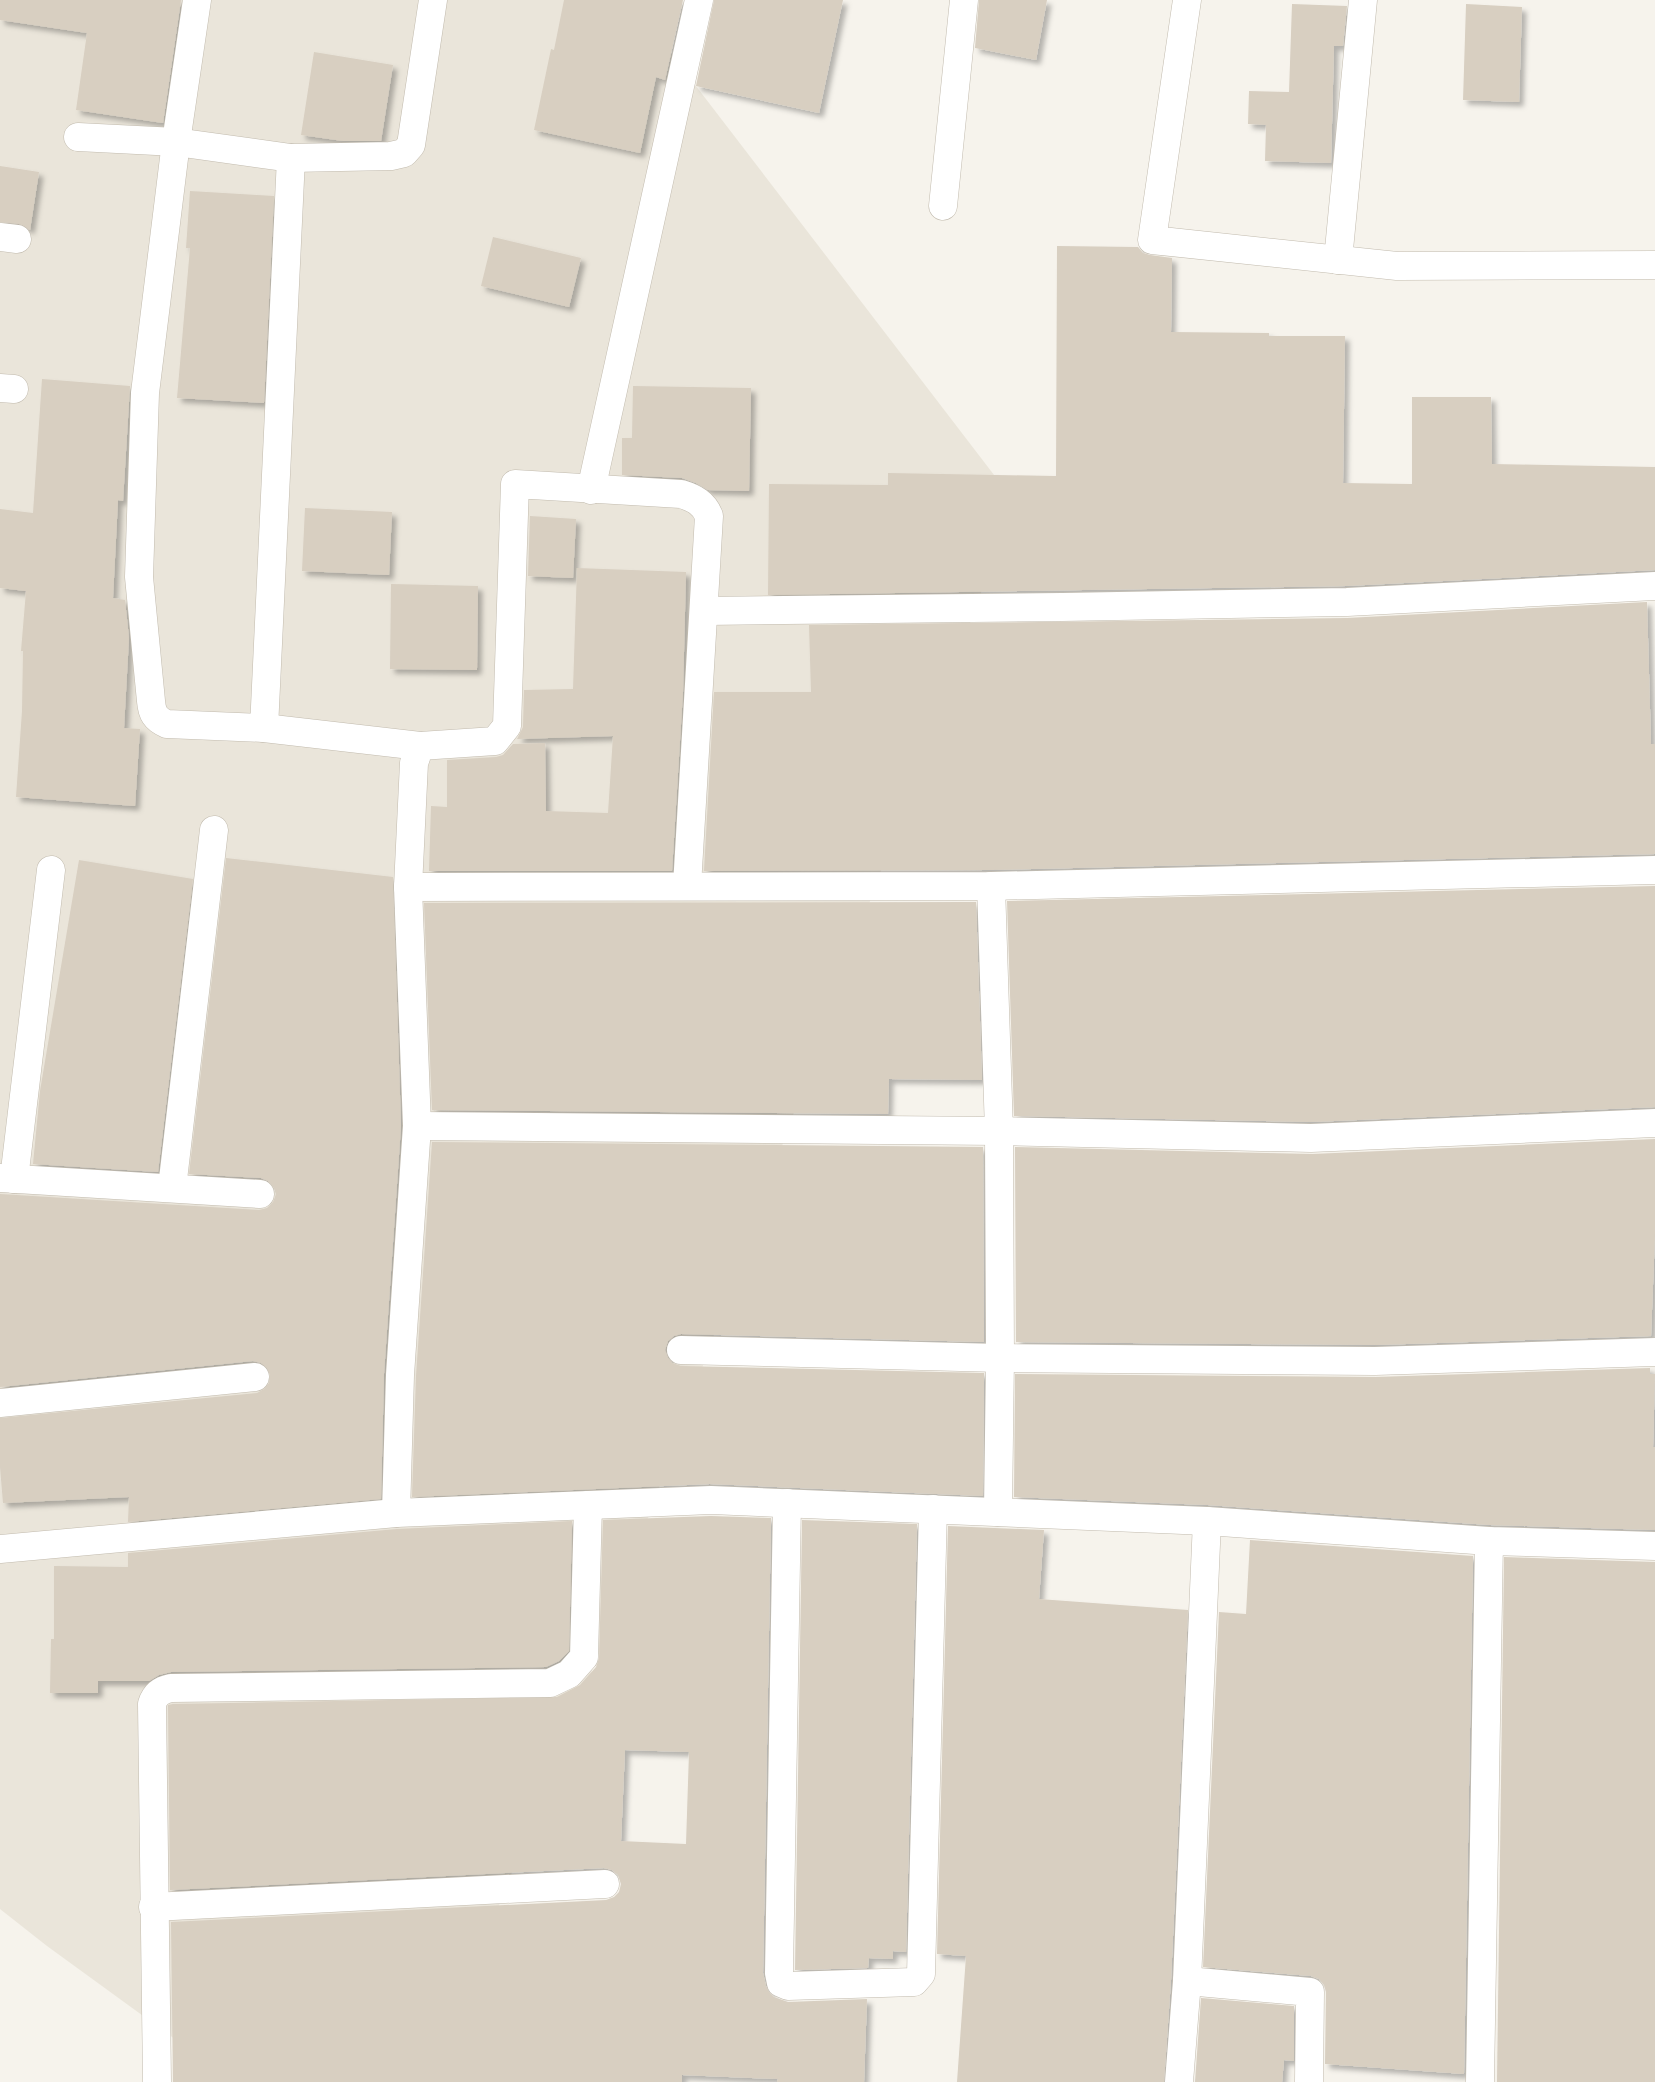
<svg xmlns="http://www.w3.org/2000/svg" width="1655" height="2082" viewBox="0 0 1655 2082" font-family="'Golos Text',sans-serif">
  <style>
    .residential { fill: #eae5da }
    .building { fill: #d8cfc1; fill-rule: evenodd; filter: url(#shadow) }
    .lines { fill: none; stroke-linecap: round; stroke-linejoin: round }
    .minor-casing { stroke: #c2bbae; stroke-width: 29 }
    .minor { stroke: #fff; stroke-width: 28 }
  </style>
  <defs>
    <filter id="shadow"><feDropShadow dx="4.5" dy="4.5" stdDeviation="2.5" flood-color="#0004"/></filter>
  </defs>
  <rect width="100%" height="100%" fill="#f6f3ec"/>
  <polygon class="residential" points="0,0 630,0 1014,501 606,1635 429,2082 234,2082 47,1946 0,1909"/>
  <g class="building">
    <polygon points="0,0 181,0 163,123 76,110 87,33 0,20"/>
    <polygon points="564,0 683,0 665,80 656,77 640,153 534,130 551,49 554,50"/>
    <polygon points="714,0 843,0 819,113 696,86"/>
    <polygon points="979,0 1047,0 1036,60 975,48"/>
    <polygon points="1292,4 1347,6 1343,46 1334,46 1331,163 1265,161 1266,125 1248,124 1249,91 1289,92"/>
    <polygon points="1466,4 1522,7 1519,102 1463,100"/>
    <polygon points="314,52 393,65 381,141 343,141 301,135"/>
    <polygon points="0,166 39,172 30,230 19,224 0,222"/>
    <polygon points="190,191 274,196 264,403 177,398 190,248 186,248"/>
    <polygon points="493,237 581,258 569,307 481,286"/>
    <polygon points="1057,246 1138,247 1143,253 1150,255 1172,258 1171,332 1269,333 1269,336 1345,336 1343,483 1412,484 1412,397 1491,397 1492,464 1655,467 1655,570 1346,586 768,595 769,484 888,485 888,473 1056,476"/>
    <polygon points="42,379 130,386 123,501 118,500 113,598 125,600 129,638 124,728 140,729 135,806 16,797 22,711 23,651 21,651 26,591 0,588 0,509 33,513"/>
    <polygon points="633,386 751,388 749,491 708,490 696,483 682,478 622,475 622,438 632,438"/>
    <polygon points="305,508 392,512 389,575 302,571"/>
    <polygon points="530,516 576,519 573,578 528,576"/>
    <polygon points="577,568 686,572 683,692 672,871 429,871 431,806 447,807 447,760 496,757 503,755 513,744 545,743 546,811 608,813 613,736 517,739 523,727 524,690 573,689"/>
    <polygon points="391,584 478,586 477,670 390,669"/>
    <polygon points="1647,602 1651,744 1655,744 1655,854 991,870 704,871 714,692 811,692 809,625 1347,618"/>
    <polygon points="226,858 393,877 401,1126 384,1374 381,1499 128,1522 129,1497 3,1503 0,1467 0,1418 257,1393 264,1389 269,1383 270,1375 267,1368 261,1363 253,1361 0,1387 0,1194 259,1210 267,1208 273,1202 276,1194 274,1188 268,1181 261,1178 189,1174"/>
    <polygon points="79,860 193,879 158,1172 33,1164 40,1091"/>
    <polygon points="1655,886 1655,1107 1311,1122 1014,1116 1007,901"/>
    <polygon points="976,902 982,1080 889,1079 888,1114 432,1110 424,903"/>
    <polygon points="1655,1139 1655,1234 1651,1336 1375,1345 1016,1342 1015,1147 1312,1154"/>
    <polygon points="432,1142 983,1147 984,1342 681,1334 674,1336 668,1341 665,1350 668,1358 672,1363 681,1366 984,1373 983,1496 710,1484 412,1497 416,1376"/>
    <polygon points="1650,1368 1650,1374 1655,1374 1653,1447 1655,1447 1655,1530 1490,1525 1208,1505 1014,1497 1015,1374 1375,1377"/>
    <path d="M711 1516 771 1518 763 1973 766 1986 769 1992 774 1997 788 2002 867 1999 864 2082H777L778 2079 682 2075V2082H173L171 1922 606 1900 614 1897 619 1892 621 1884 618 1875 612 1870 604 1868 170 1890 168 1705 173 1704 557 1697 580 1685 596 1667 599 1658 603 1520ZM625 1750 689 1752 686 1844 621 1841Z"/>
    <polygon points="802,1520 917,1524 906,1952 893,1951 893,1959 869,1958 868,1968 795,1970"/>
    <polygon points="572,1521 569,1651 559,1661 546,1667 171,1672 159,1675 149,1681 98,1681 98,1693 50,1693 51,1639 54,1639 54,1566 128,1567 128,1553 397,1529"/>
    <polygon points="948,1526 1044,1530 1039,1599 1188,1610 1171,1980 1164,2082 957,2082 966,1956 937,1954"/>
    <polygon points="1250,1540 1473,1556 1464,2074 1325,2064 1326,1992 1324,1985 1319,1979 1311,1976 1203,1967 1219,1612 1246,1614"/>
    <polygon points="1504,1557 1655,1562 1655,2082 1497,2082"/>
    <polygon points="1201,1998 1294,2006 1294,2061 1284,2060 1282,2082 1195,2082"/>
  </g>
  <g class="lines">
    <g class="minor-casing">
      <g id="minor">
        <polyline points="1187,0 1152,240 1397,266 1655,265"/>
        <polyline points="78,137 176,142 197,0"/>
        <polyline points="943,206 964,0"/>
        <polyline points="0,237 17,239"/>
        <polyline points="1338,260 1363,0"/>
        <polyline points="0,388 14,389"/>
        <polyline points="591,490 699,0"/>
        <polyline points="705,611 1062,607 1347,602 1655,586"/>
        <polyline points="264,728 291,158"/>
        <path d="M420 746 264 728 167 724C155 719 152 713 151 701L139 577 145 393 176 142 291 158 391 156 404 153 411 145 433 0"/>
        <polyline points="991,886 999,1131 1000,1358 998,1512"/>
        <path d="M408 887 414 763 420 746 495 741 507 726 515 484 681 494C694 498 704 503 709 516L687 886"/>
        <polyline points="417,1126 999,1131 1311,1138 1655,1123"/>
        <polyline points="0,1178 260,1194"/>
        <polyline points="14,1179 51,870"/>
        <polyline points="172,1188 214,830"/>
        <polyline points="681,1350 1000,1358 1375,1361 1655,1352"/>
        <polyline points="0,1403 255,1377"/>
        <polyline points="787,1503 779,1973 781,1983 788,1986 914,1982 921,1974 933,1509"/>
        <polyline points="396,1513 400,1375 417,1126 408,887 991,886 1655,870"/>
        <polyline points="0,1549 396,1513 711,1500 1207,1521 1489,1541 1655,1546"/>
        <polyline points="153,1907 605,1884"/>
        <polyline points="1187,1981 1310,1992 1309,2082"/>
        <path d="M157 2082 152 1704C155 1694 161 1690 171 1688L550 1683 569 1674 584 1657 588 1505"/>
        <polyline points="1179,2082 1187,1981 1207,1521"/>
        <polyline points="1480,2082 1489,1541"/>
      </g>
    </g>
    <use href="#minor" class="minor"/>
  </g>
</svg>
